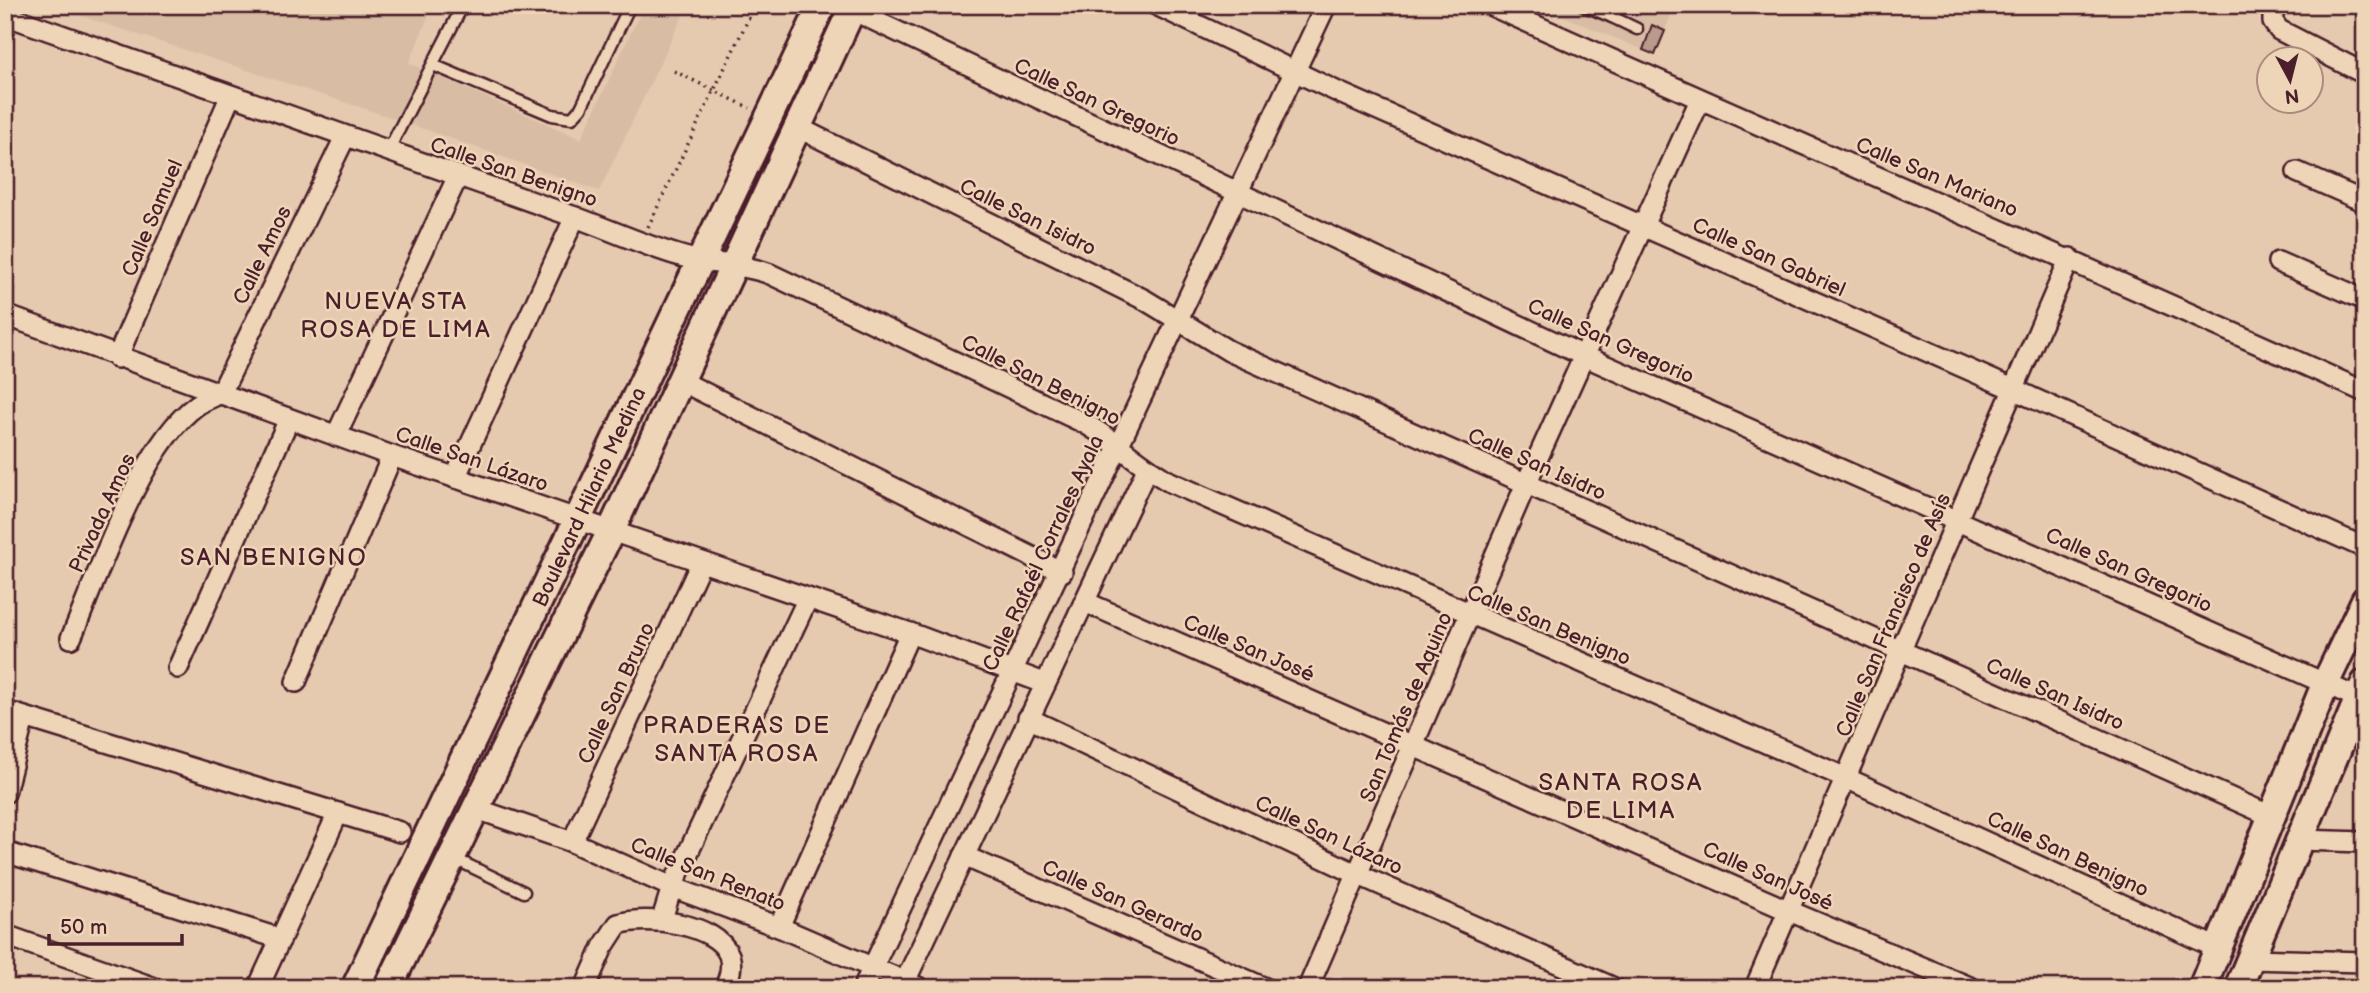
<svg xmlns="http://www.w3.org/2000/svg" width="2370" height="993" viewBox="0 0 2370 993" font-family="'Balsamiq Sans',sans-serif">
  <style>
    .built { fill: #d8bca4 }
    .building { fill: #ba9a8a; stroke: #4a1f2b; stroke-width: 2 }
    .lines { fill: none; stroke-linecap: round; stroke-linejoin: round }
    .lane-casing { stroke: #4a1f2b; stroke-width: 15 }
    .street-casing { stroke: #4a1f2b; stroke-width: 24 }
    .secondary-casing { stroke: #4a1f2b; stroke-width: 32 }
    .path { stroke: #4a1f2b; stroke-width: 3.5; stroke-dasharray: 2 5; stroke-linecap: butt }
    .lane { stroke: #efd5b7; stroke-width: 10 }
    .street { stroke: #efd5b7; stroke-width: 19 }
    .secondary { stroke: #efd5b7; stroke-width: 26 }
    .labels { text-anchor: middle; stroke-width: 5; stroke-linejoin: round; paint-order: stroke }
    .street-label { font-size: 21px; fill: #4a1f2b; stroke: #efd5b7 }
    .quarter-label { font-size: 24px; letter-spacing: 2px; fill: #4a1f2b; stroke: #efd5b7 }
  </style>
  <rect width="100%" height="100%" fill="#e5caaf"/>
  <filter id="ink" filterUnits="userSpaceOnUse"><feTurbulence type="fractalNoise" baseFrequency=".0143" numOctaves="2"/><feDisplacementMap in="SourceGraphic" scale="14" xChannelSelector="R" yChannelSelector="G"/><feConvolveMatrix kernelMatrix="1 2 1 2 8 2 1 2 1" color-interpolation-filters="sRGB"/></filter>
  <g filter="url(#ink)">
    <g class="built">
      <polygon points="75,5 433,5 409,63 581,139 644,5 688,5 599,191 390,117 72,13"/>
      <polygon points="1537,5 1675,5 1655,55"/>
    </g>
    <polygon class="building" points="1652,25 1665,31 1655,55 1643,50"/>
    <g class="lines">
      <g class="lane-casing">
        <g id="lane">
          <polyline points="1583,5 1612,17"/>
          <polyline points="1618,5 1612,17 1637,29"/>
          <polyline points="433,65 552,115 572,118 581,108 630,5"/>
          <polyline points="388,151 463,5"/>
          <polyline points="453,858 524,892"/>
        </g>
      </g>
      <g class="street-casing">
        <g id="street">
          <polyline points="1156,5 1340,93 2015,390 2365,548"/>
          <path d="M1490 5C1781 137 2074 260 2365 392"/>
          <polyline points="2273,5 2273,22 2279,30 2365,74"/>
          <polyline points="852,10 1584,356 2358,698"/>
          <path d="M5 15 575 217C611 230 647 247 684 257 713 265 741 263 770 274L1084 423C1115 440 1139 465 1170 482L1846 778 2217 948"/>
          <polyline points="797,127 1145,300 1229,351 2271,816"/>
          <polyline points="2297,172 2365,202"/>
          <polyline points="2278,262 2365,300"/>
          <polyline points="5,315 392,456 910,633 1044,683"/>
          <polyline points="117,358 230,97"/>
          <polyline points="679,380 1062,572"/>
          <polyline points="336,436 458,176"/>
          <polyline points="455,478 575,217"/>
          <polyline points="1085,602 1787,910 1972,988"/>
          <path d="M71 638C99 573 141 445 197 405 204 400 213 397 221 393L345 137"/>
          <polyline points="178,668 289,419"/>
          <polyline points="296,682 392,456"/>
          <polyline points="5,711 400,832"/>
          <polyline points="1028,718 1359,875 1614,988"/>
          <polyline points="5,793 24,718"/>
          <polyline points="477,809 572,842 672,887 779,927 920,988"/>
          <polyline points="2299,840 2365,842"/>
          <polyline points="572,842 701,563"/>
          <polyline points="5,852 281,939"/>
          <polyline points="964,856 1265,988"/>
          <polyline points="662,919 672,887 807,600"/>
          <polyline points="779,927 910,633"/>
          <polyline points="5,935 155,988"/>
          <polyline points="2250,959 2365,962"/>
          <polyline points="258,988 338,813"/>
          <path d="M585 988 603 947 618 924C647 915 716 923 729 955 733 967 729 977 725 988"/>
          <polyline points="863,988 1326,5"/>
          <polyline points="902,988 1147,469"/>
          <polyline points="1308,988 1526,484 1700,100"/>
          <polyline points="1755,988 2070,258"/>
        </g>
      </g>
      <g class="secondary-casing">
        <g id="secondary">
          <polyline points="355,988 822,5"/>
          <polyline points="388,988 611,531 854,5"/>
          <polyline points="2202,988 2326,682 2365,600"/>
          <polyline points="2238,988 2365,683"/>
        </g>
      </g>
      <g class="path">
        <polyline points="674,71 750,108"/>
        <polyline points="648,227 755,5"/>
      </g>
      <use href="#lane" class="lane"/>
      <use href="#street" class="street"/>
      <use href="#secondary" class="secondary"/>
    </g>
  </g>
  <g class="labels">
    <g class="street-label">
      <text transform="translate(1097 102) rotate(25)" y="7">Calle San Gregorio</text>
      <text transform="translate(514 172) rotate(19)" y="7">Calle San Benigno</text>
      <text transform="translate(1937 177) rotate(23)" y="7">Calle San Mariano</text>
      <text transform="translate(1028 217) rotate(26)" y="7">Calle San Isidro</text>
      <text transform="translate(152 218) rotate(-67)" y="7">Calle Samuel</text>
      <text transform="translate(262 255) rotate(-64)" y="7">Calle Amos</text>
      <text transform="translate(1769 257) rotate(24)" y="7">Calle San Gabriel</text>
      <text transform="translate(1611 341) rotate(24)" y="7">Calle San Gregorio</text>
      <text transform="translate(1041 380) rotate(27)" y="7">Calle San Benigno</text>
      <text transform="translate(472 459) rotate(19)" y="7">Calle San Lázaro</text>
      <text transform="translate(1537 464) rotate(24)" y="7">Calle San Isidro</text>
      <text transform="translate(589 497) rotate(-65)" y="7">Boulevard Hilario Medina</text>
      <text transform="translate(102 513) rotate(-65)" y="7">Privada Amos</text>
      <text transform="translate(1043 553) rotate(-65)" y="7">Calle Rafaél Corrales Ayala</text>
      <text transform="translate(2129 570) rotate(24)" y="7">Calle San Gregorio</text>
      <text transform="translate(1893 615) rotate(-67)" y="7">Calle San Francisco de Asís</text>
      <text transform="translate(1549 625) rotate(23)" y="7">Calle San Benigno</text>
      <text transform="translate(1249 648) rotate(23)" y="7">Calle San José</text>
      <text transform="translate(616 693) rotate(-65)" y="7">Calle San Bruno</text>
      <text transform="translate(2055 694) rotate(24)" y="7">Calle San Isidro</text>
      <text transform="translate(1406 707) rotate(-67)" y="7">San Tomás de Aquino</text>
      <text transform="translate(1329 835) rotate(25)" y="7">Calle San Lázaro</text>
      <text transform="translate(2068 854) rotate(25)" y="7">Calle San Benigno</text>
      <text transform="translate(708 874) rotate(22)" y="7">Calle San Renato</text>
      <text transform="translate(1768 876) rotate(24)" y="7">Calle San José</text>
      <text transform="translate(1123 901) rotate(24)" y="7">Calle San Gerardo</text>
    </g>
    <g class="quarter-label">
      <text x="396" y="309">NUEVA STA<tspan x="396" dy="28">ROSA DE LIMA</tspan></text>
      <text x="274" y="565">SAN BENIGNO</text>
      <text x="737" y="733">PRADERAS DE<tspan x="737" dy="28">SANTA ROSA</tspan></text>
      <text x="1621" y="790">SANTA ROSA<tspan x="1621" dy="28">DE LIMA</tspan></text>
    </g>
  </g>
  <rect width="2370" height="993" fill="none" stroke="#efd5b7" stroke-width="28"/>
  <rect x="14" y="14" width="2342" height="965" fill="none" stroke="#4a1f2b" stroke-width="2.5" filter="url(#ink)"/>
  <g transform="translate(2290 80) rotate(173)"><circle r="33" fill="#efd5b7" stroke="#ad8c7f" stroke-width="2"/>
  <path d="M0-5L12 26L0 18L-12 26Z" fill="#4a1f2b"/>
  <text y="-10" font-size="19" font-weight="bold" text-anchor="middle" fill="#4a1f2b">N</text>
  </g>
  <path d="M49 934v10h133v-10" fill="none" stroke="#4a1f2b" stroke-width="3.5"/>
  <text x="60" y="934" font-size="21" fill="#4a1f2b" stroke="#efd5b7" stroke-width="5" paint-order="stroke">50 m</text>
</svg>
